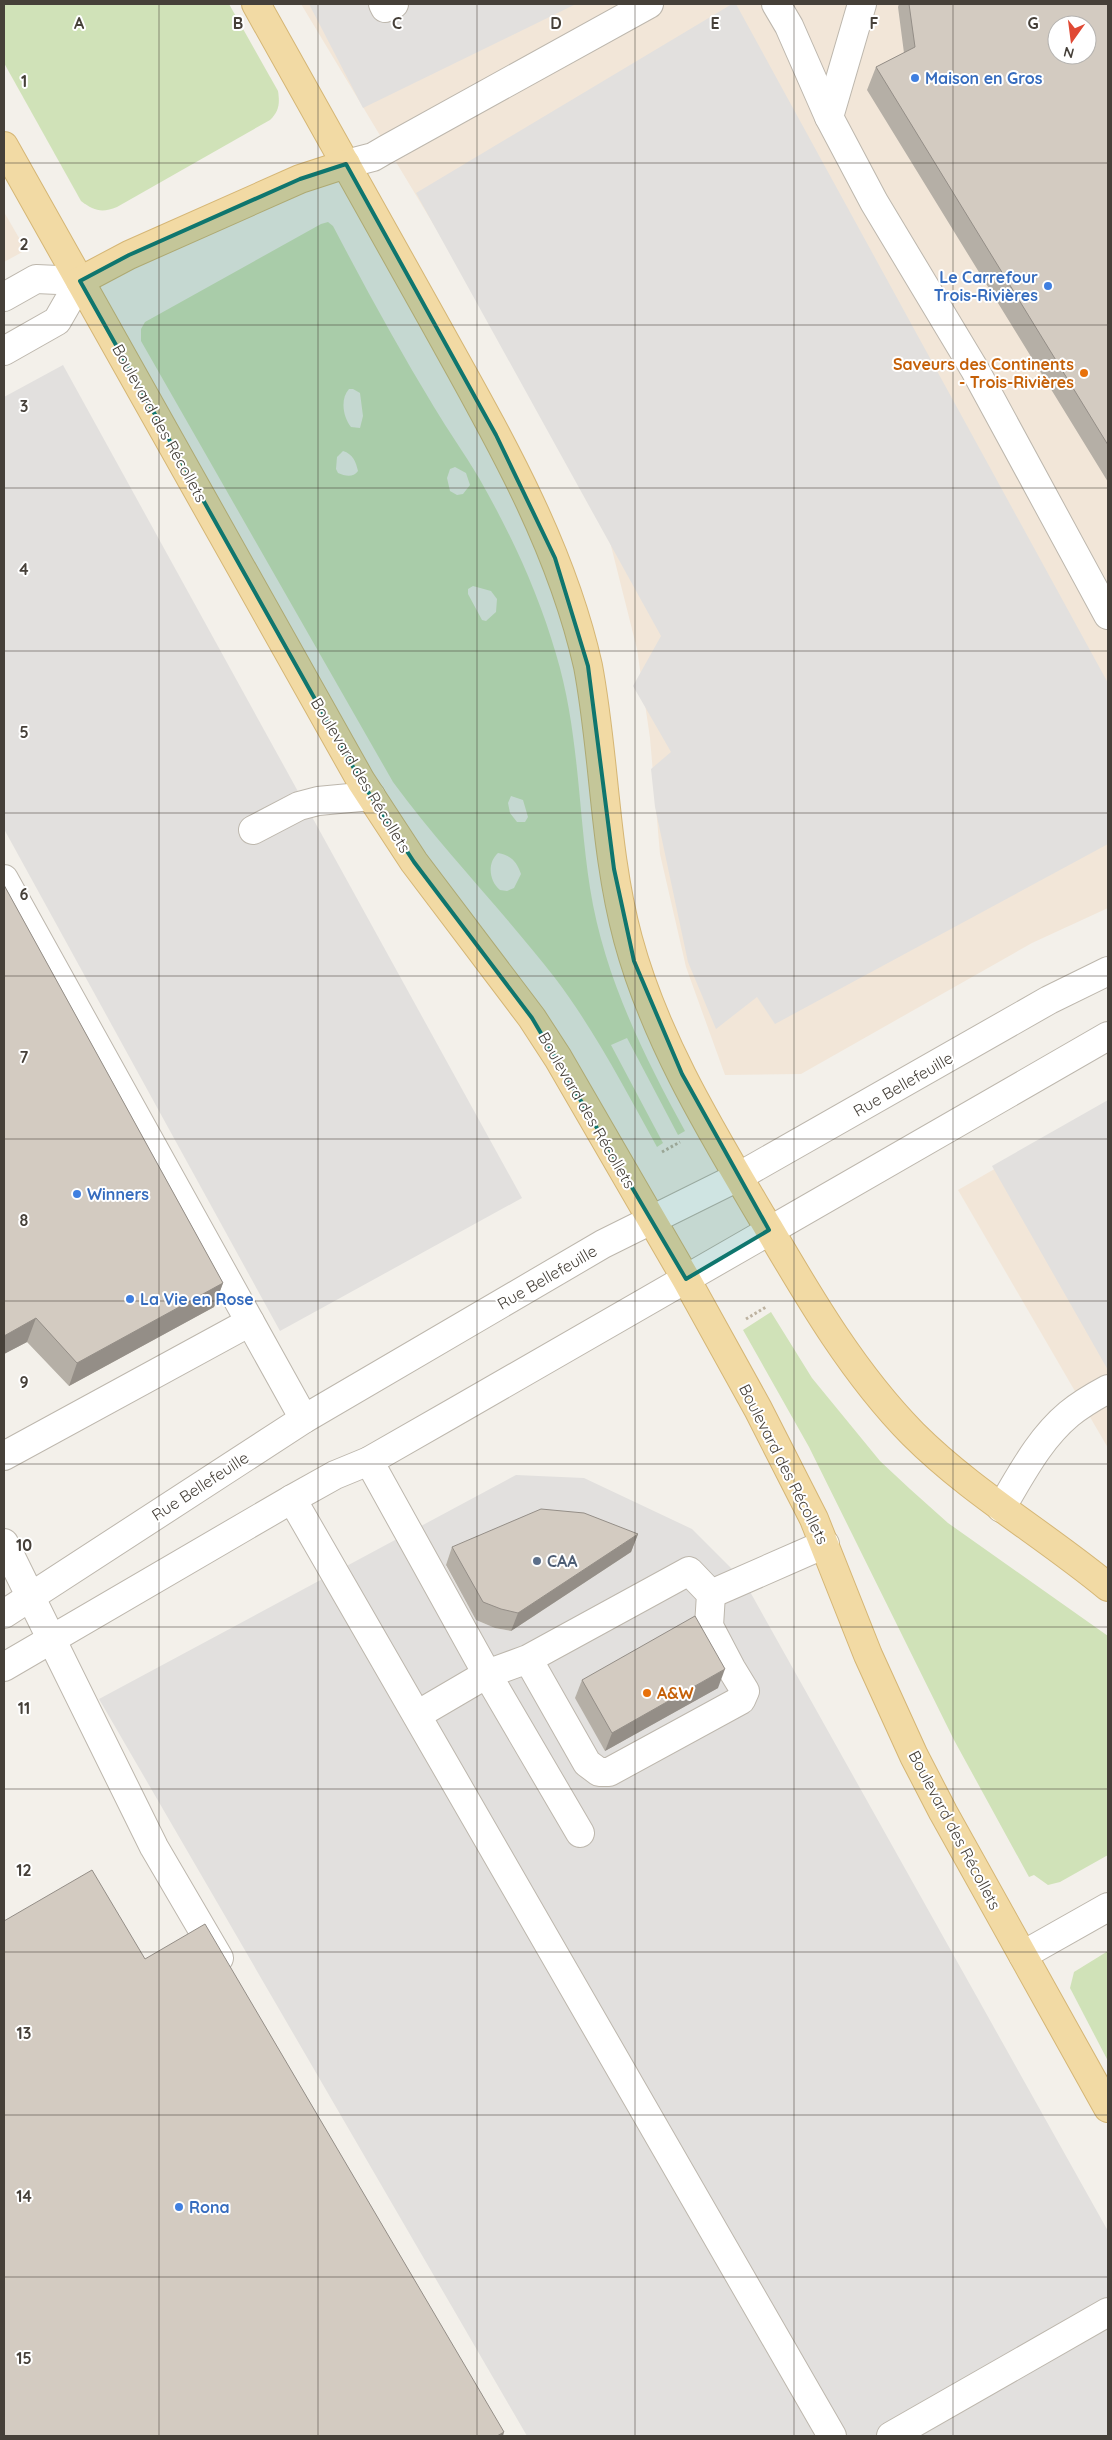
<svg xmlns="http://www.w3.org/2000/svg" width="1112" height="2440" viewBox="0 0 1112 2440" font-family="Quicksand,sans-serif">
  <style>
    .commercial { fill: #f2e6d8; fill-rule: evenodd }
    .green { fill: #d0e2b8; fill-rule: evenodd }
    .parking { fill: #e2e0de; fill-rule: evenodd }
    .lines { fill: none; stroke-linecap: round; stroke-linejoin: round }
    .minor-casing { stroke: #bdb7ad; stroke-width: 30 }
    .major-casing { stroke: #d5b675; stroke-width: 30 }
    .path { stroke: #bdb2a0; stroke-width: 3; stroke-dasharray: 2.5 2.5; stroke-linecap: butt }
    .minor { stroke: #fff; stroke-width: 28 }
    .major { stroke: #f2daa4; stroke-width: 28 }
    .wall { fill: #b5afa6 }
    .shaded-wall { fill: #948e87 }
    .building { fill: #d3cbc1; stroke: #948e87; fill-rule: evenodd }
    .marked { fill: #0f766e; fill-opacity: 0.2; stroke: #0f766e; stroke-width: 4; stroke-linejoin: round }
    .grid { fill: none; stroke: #464039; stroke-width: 1; stroke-opacity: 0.55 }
    .shop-dot { fill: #3f7fe0; stroke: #fff; stroke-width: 2 }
    .food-dot { fill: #e8710a; stroke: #fff; stroke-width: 2 }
    .service-dot { fill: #5c6f8a; stroke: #fff; stroke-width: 2 }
    .labels { text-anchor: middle; stroke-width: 4; stroke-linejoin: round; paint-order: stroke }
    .shop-label { font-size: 16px; font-weight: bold; fill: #366cbe; stroke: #fff; text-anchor: start }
    .food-label { font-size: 16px; font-weight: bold; fill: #c56008; stroke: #fff; text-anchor: end }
    .street-label { font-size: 16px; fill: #464039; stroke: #fff }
    .service-label { font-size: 16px; font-weight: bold; fill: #4e5e75; stroke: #fff; text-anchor: start }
    .grid-label { font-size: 16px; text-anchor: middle; font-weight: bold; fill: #464039; stroke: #fff; stroke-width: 4; stroke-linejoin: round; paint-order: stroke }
  </style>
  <rect width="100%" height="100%" fill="#f3f0ea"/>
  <g class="commercial">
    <path d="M301 4H1108V908L1032 943 801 1074 725 1075 686 967 660 854 650 738 637 649 602 510 571 453ZM1057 25H1087V55H1057Z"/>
    <polygon points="4,212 26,250 4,262"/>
    <polygon points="1108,1104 1108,1448 958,1190"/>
  </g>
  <g class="green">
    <path d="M4 4H229L278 91C280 104 279 111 270 120L117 207C102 213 94 211 81 201L4 63Z"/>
    <path d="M328 222 333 226C365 287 398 348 434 407 448 431 465 454 479 478 511 534 538 592 556 654 579 730 578 810 590 888 604 976 643 1054 685 1131L678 1135 627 1038 611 1045 663 1143 657 1147C625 1089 595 1031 555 978 503 911 443 850 393 782L141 341V329L145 322 321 224ZM349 389H353L360 393 363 416 360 428 351 427C343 417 340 399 349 389ZM343 451C353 454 356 462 358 471 353 478 345 476 338 473L336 469 337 457ZM455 467 466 473 470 485 463 494 457 495 450 491 447 478 450 469ZM473 586 491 591 497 599 496 612 486 621 482 620 468 594V589ZM511 796 523 800 528 817 525 822H517L510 813 508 803ZM498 853C511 855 517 862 521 874L514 888 507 891 500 890C489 881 487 863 498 853Z"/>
    <polygon points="771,1312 812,1378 880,1461 910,1489 948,1523 1108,1636 1108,1855 1060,1882 1048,1885 1034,1875 1029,1877 954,1740 809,1447 743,1330"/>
    <polygon points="1108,1951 1108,2061 1070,1988 1074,1972"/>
  </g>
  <g class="parking">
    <polygon points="309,4 576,4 363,108"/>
    <polygon points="732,4 736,4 1108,683 1108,844 775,1024 757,997 716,1029 688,962 655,807 651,769 671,752 633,686 661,636 416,193"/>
    <polygon points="63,365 522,1198 280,1331 4,829 4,397"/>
    <polygon points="1108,1100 1108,1370 992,1166"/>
    <path d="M516 1475 584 1478 692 1529 744 1581 1108 2231V2436H527L99 1699ZM631 1552 511 1631 495 1628 476 1620 446 1566Z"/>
  </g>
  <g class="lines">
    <g class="minor-casing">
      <g id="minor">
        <polyline points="383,4 385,8 394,4"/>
        <polyline points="776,4 789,26 829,117 874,202 975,370 1108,615"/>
        <polyline points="829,117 862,4"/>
        <polyline points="346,164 373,157 385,150 649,4"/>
        <polyline points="4,297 36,279 80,281 57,321 4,351"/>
        <polyline points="253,830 299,806 318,801 371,796"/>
        <polyline points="4,879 304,1419"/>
        <polyline points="4,1456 250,1322"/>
        <polyline points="369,1461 487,1674 580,1833"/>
        <polyline points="292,1499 832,2436"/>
        <path d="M1001 1508C1021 1475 1039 1439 1069 1414 1081 1404 1095 1396 1108 1389"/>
        <polyline points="4,1543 154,1847 219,1958"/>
        <polyline points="711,1594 825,1544"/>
        <polyline points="4,1614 304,1419 603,1244 738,1177 1049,1000 1108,971"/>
        <path d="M4 1667 292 1499 335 1475 369 1461C616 1320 862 1177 1108 1036"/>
        <polyline points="417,1715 487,1674 528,1659 689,1571 711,1594 709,1626 731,1668 745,1691 741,1700 609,1772 599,1772 587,1763 528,1659"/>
        <polyline points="1023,1955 1108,1907"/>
        <polyline points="891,2436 1108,2312"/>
      </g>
    </g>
    <g class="major-casing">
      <g id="major">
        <path d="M256 4C315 109 374 214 433 320 494 430 560 541 588 666 605 756 604 850 628 939 655 1039 710 1129 762 1217 806 1292 851 1371 913 1434 972 1493 1044 1534 1108 1587"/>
        <polyline points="4,146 361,781 414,862 532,1018 558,1058 686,1279 758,1409 814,1519 868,1655 914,1756 943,1812 1108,2108"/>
        <polyline points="80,281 129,255 300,179 346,164"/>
      </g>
    </g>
    <g class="path">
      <polyline points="662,1152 680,1142"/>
      <polyline points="746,1319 766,1307"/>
    </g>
    <use href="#minor" class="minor"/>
    <use href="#major" class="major"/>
  </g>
  <g class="wall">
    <polygon points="899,4 1108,4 1108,482 867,90 876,67 904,53 898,7"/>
    <polygon points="4,885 223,1283 214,1307 69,1386 27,1342 4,1354"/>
    <polygon points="638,1534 631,1552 511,1631 495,1628 476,1620 446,1565 452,1547"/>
    <polygon points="582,1680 718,1688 605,1751 575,1698"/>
  </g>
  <g class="shaded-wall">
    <polygon points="223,1283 214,1307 69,1386 77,1363"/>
    <polygon points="36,1318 27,1342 4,1354 4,1336"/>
    <polygon points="638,1534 631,1552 511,1631 518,1613"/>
    <polygon points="725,1669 718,1688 605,1751 612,1733"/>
    <polygon points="504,2432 503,2436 497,2436"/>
  </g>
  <g class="building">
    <path d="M909 4H1108V445L876 67 915 47ZM1057 25H1087V55H1057Z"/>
    <polygon points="4,885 223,1283 77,1363 36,1318 4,1336"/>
    <polygon points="541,1509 584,1513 638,1534 518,1613 501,1609 483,1602 452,1547"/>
    <polygon points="695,1616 725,1669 612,1733 582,1680"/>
    <polygon points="92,1870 145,1959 205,1924 504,2432 497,2436 4,2436 4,1921"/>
  </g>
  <path class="marked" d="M346 164 496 435 555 558 588 666 614 869 634 961 682 1074 769 1230 686 1279 532 1018 414 862 361 781 80 281 129 255 300 179Z"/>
  <path class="grid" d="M159 4V2436M318 4V2436M477 4V2436M635 4V2436M794 4V2436M953 4V2436M4 163H1108M4 325H1108M4 488H1108M4 651H1108M4 813H1108M4 976H1108M4 1139H1108M4 1301H1108M4 1464H1108M4 1627H1108M4 1789H1108M4 1952H1108M4 2115H1108M4 2277H1108"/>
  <g class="shop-dot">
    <circle cx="915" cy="78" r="5"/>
    <circle cx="1048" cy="286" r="5"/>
    <circle cx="77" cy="1194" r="5"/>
    <circle cx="130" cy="1299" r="5"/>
    <circle cx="179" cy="2207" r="5"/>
  </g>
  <g class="food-dot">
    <circle cx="1084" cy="373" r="5"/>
    <circle cx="647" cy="1693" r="5"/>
  </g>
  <circle class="service-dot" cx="537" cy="1561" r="5"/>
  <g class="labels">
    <g class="shop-label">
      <text x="925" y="84">Maison en Gros</text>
      <text x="1038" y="283" text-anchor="end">Le Carrefour<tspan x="1038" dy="18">Trois-Rivières</tspan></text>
      <text x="87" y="1200">Winners</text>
      <text x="140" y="1305">La Vie en Rose</text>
      <text x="189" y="2213">Rona</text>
    </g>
    <g class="food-label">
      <text x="1074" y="370">Saveurs des Continents<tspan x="1074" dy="18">- Trois-Rivières</tspan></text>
      <text x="657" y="1699" text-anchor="start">A&amp;W</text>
    </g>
    <g class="street-label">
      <text transform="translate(160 423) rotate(61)" y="6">Boulevard des Récollets</text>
      <text transform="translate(361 775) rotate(59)" y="6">Boulevard des Récollets</text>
      <text transform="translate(903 1084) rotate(-30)" y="6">Rue Bellefeuille</text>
      <text transform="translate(587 1110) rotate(60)" y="6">Boulevard des Récollets</text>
      <text transform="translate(547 1277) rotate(-30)" y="6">Rue Bellefeuille</text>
      <text transform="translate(784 1464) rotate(63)" y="6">Boulevard des Récollets</text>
      <text transform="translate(200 1486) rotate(-33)" y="6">Rue Bellefeuille</text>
      <text transform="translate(955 1830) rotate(62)" y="6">Boulevard des Récollets</text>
    </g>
    <g class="service-label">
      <text x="547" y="1567">CAA</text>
    </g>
  </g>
  <g class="grid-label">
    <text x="79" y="29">A</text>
    <text x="238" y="29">B</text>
    <text x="397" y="29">C</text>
    <text x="556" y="29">D</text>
    <text x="715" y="29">E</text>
    <text x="874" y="29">F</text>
    <text x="1033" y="29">G</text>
    <text x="24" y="87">1</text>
    <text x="24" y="250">2</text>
    <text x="24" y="412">3</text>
    <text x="24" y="575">4</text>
    <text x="24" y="738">5</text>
    <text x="24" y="900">6</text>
    <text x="24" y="1063">7</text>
    <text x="24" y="1226">8</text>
    <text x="24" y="1388">9</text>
    <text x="24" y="1551">10</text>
    <text x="24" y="1714">11</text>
    <text x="24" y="1876">12</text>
    <text x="24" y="2039">13</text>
    <text x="24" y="2202">14</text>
    <text x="24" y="2364">15</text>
  </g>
  <rect width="1112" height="2440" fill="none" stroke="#464039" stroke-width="10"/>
  <g transform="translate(1072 40) rotate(194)"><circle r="24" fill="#ffffff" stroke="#b5b3b0"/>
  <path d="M0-4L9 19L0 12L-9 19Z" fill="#e04934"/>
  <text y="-8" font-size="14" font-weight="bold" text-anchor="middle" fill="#464039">N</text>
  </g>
</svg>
